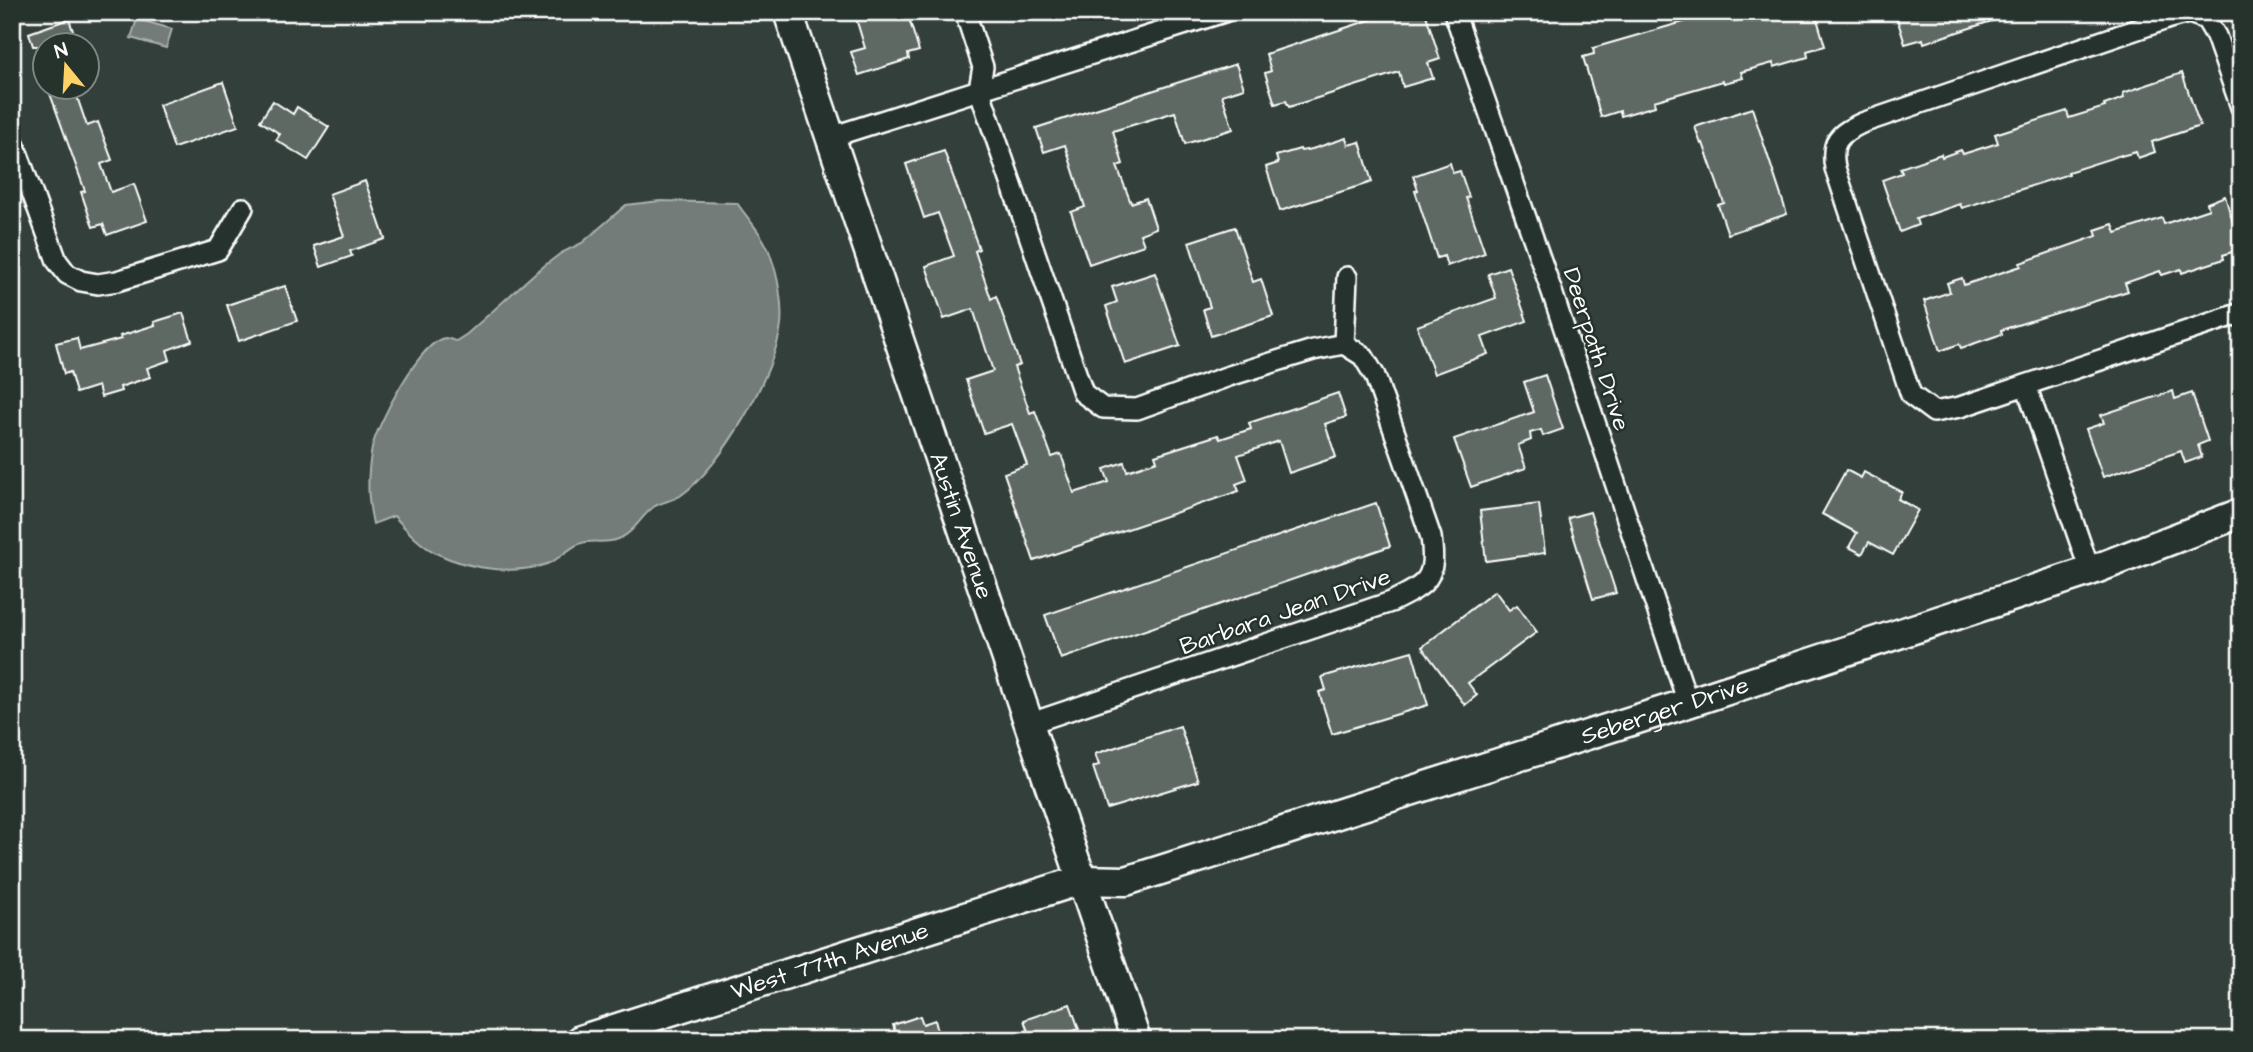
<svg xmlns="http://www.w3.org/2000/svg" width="2253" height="1052" viewBox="0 0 2253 1052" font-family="'Architects Daughter',sans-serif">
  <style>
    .water { fill: #737b78; stroke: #abb0ae; stroke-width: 2 }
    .building { fill: #5f6964; stroke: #fff; stroke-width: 2 }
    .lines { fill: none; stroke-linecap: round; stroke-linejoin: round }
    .street-casing { stroke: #fff; stroke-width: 24 }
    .secondary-casing { stroke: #fff; stroke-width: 33 }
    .street { stroke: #26332d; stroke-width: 19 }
    .secondary { stroke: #26332d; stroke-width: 28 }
    .labels { text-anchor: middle; stroke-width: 5; stroke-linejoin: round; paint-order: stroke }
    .street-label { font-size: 24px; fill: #fff; stroke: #26332d }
  </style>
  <rect width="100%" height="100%" fill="#333f3a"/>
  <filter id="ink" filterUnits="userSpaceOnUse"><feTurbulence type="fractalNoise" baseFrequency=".0143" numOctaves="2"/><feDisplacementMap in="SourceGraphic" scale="14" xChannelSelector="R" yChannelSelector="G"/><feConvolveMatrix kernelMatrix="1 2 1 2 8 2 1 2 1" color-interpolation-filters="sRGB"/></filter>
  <g filter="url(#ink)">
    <g class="water">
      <polygon points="137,19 172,29 166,48 131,38"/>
      <path d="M660 201 737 203C748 219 766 238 771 257 778 276 783 304 781 325 775 374 721 468 680 496 673 500 663 502 655 506 641 515 633 536 615 540 603 544 591 539 579 544 567 549 559 560 547 564 514 575 469 569 438 554 420 546 407 530 394 516L373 524C367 497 367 475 372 448 376 426 421 340 445 338 448 338 454 341 456 341L467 334 535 273 561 253 582 243 626 205Z"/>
    </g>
    <g class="building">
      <polygon points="854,12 907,12 919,51 908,54 909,59 859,75 851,52 865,48"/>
      <polygon points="1394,12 1425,12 1440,59 1428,63 1433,78 1403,87 1399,72 1289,107 1286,101 1275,104 1265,73 1271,71 1266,54"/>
      <polygon points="1718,12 1815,12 1825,46 1807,51 1808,57 1774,67 1773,63 1741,72 1743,78 1724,83 1723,81 1654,101 1655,106 1621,116 1620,111 1601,117 1583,57 1594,54 1593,48"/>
      <polygon points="1895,12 2009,12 2010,15 1924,43 1923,39 1905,44"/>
      <polygon points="69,19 78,46 33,46 29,33"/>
      <polygon points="1236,64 1244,88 1222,95 1233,129 1185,144 1175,112 1113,131 1123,164 1117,166 1131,203 1146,198 1156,228 1140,234 1144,245 1089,264 1071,212 1085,207 1065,145 1044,152 1036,128"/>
      <polygon points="2182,73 2200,126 2152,142 2155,152 2138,158 2136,152 2121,156 2121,155 2068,172 2069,174 1962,208 1960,204 1916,219 1918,225 1900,232 1882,180 1902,173 1900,168 1941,154 1942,157 1961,150 1963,154 1998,143 1995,134 2067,111 2069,118 2105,107 2104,105 2124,98 2123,93"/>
      <polygon points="223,82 238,126 174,148 159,105"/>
      <polygon points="48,88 74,88 87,126 98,122 112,160 101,164 111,192 134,184 147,221 107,235 103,224 93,227 81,192 85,191"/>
      <polygon points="273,101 293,114 297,107 329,127 308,160 276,140 280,134 260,121"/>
      <polygon points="1752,108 1787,214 1728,234 1718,205 1724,203 1703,143 1701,144 1695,127"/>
      <polygon points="1346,138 1348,145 1360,142 1372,182 1280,211 1266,167 1278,163 1276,156 1300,149 1301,151 1312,149"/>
      <polygon points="944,151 979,249 975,251 991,299 996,296 1020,365 1014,367 1030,413 1035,411 1052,457 1061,454 1074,493 1109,482 1104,469 1124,462 1127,471 1157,461 1155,455 1218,435 1220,439 1251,429 1249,423 1338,393 1346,417 1325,424 1336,457 1289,473 1279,441 1238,455 1247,480 1236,484 1239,491 1034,561 1004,473 1027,465 1012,424 984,433 966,380 993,371 973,309 944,319 926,266 954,256 938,213 924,218 906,164"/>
      <polygon points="1450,163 1453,173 1460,171 1469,197 1466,198 1485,253 1447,266 1444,256 1437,258 1415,191 1418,190 1413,176"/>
      <polygon points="365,181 385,239 350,251 352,256 321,267 314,246 344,236 329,194"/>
      <polygon points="2225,196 2241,249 2223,255 2224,259 2182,273 2181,269 2162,275 2160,271 2125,283 2128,291 2001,330 2002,334 1961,348 1959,344 1940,351 1924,301 1950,292 1947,283 1962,278 1964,285 2021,266 2020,263 2097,236 2095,230 2113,224 2116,233 2162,218 2164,224 2209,209 2207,203"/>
      <polygon points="1235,227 1253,282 1261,279 1273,316 1211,336 1203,309 1210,307 1189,242"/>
      <polygon points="1508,267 1527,321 1482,337 1488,354 1434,374 1417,326 1496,298 1488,274"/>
      <polygon points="1155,273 1180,346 1125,364 1106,306 1117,302 1112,287"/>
      <polygon points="285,286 297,321 239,341 227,305"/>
      <polygon points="183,313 192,341 167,350 170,360 147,368 150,377 120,387 121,391 101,397 98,386 76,393 70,372 64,374 56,343 77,338 80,350 121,339 120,336 155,325 154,322"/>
      <polygon points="1545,375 1563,429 1543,436 1541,430 1530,433 1531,440 1518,445 1526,468 1471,487 1454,439 1534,412 1524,382"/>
      <polygon points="2173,391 2175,399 2192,393 2208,441 2198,445 2202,457 2185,463 2181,451 2103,477 2086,429 2104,423 2101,415"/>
      <polygon points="1846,470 1861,478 1864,472 1902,492 1898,499 1918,510 1893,555 1869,542 1862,554 1849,547 1857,533 1822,514"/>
      <polygon points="1376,503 1390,546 1061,659 1045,615"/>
      <polygon points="1539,504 1545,553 1486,561 1480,511"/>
      <polygon points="1590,512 1616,593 1593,599 1568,518"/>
      <polygon points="1495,591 1509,610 1517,605 1537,632 1468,683 1477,695 1465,705 1422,647"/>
      <polygon points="1412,651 1428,705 1332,734 1319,692 1326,690 1322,677"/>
      <polygon points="1180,726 1198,781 1107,809 1093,767 1099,765 1095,754"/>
      <polygon points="1070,1004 1079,1029 1048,1040 1031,1040 1024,1020"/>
      <polygon points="920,1016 923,1024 935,1020 940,1040 883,1040 882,1036 895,1032 893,1025"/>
    </g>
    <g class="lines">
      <g class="street-casing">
        <g id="street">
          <path d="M965 12 983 67 979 89 1083 393 1103 408 1137 409 1229 376 1313 350 1344 344 1363 356 1375 376 1431 537C1437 580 1427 584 1391 602L1028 724"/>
          <polyline points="1454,12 1552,292 1688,703"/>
          <path d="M2241 107 2216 36 2206 19 2189 13 2170 18 1862 123C1839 134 1830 141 1835 168L1911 395 1934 412 1960 407 2241 313"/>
          <polyline points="831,137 1224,12"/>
          <polyline points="12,138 57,261 67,274 81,281 98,284 117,281 218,250 243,208"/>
          <polyline points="1344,344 1347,277"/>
          <polyline points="2026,385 2090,571"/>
        </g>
      </g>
      <g class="secondary-casing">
        <g id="secondary">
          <path id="s1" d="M788 12 1136 1040"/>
          <path id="s2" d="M580 1040 1081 880 1126 881 1688 703 2090 571 2241 513"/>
        </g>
      </g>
      <use href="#street" class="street"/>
      <use href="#secondary" class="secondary"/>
    </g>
  </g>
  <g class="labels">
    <g class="street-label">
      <text transform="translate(1597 349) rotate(72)" y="8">Deerpath Drive</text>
      <text dy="8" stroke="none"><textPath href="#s1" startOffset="542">Austin Avenue</textPath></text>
      <text transform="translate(1285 611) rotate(-19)" y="8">Barbara Jean Drive</text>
      <text dy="8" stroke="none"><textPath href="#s2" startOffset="1136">Seberger Drive</textPath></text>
      <text dy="8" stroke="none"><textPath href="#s2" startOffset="262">West 77th Avenue</textPath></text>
    </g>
  </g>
  <rect width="2253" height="1052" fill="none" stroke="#26332d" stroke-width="42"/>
  <rect x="21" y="21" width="2211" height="1010" fill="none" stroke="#fff" stroke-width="2.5" filter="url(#ink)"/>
  <g transform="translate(66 66) rotate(342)"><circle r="33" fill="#26332d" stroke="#7d8581" stroke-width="2"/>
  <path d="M0-5L12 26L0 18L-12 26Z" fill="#ffd166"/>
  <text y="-10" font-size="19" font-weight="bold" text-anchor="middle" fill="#ffffff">N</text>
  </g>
</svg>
